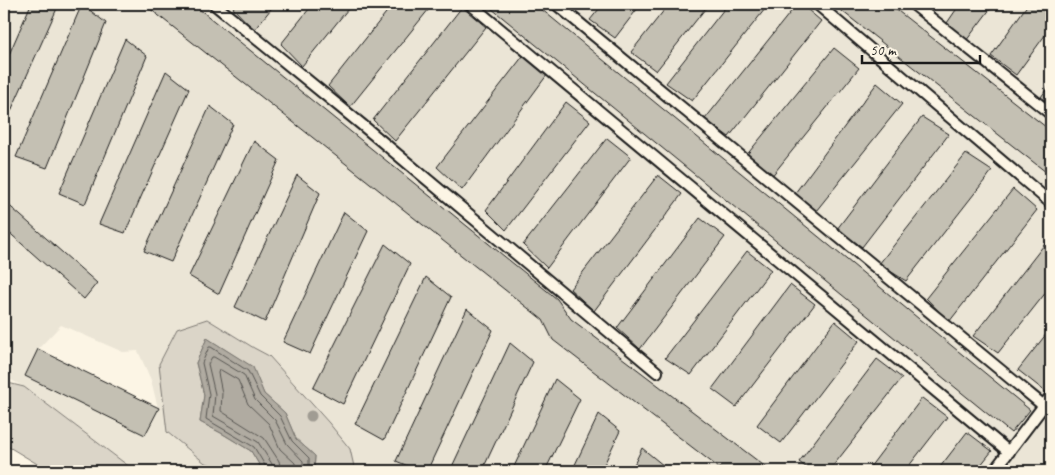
<svg xmlns="http://www.w3.org/2000/svg" width="1055" height="475" viewBox="0 0 1055 475" font-family="Caveat,sans-serif">
  <style>
    .built { fill: #ebe5d6; fill-rule: evenodd }
    .green { fill: #dbd5c8; stroke: #7c7872 }
    .water { fill: #b0aba1; stroke: #75726c }
    .lines { fill: none; stroke-linecap: round; stroke-linejoin: round }
    .shore { stroke: #575551; stroke-width: 1 }
    .building { fill: #c4c0b3; stroke: #1c1c1c }
    .service-casing { stroke: #1c1c1c; stroke-width: 14 }
    .service { stroke: #fcf5e5; stroke-width: 10 }
    .tree { fill: #a09c93 }
  </style>
  <rect width="100%" height="100%" fill="#fcf5e5"/>
  <filter id="ink" filterUnits="userSpaceOnUse"><feTurbulence type="fractalNoise" baseFrequency=".02" numOctaves="2"/><feDisplacementMap in="SourceGraphic" scale="10" xChannelSelector="R" yChannelSelector="G"/><feConvolveMatrix kernelMatrix="1 2 1 2 8 2 1 2 1" color-interpolation-filters="sRGB"/></filter>
  <g filter="url(#ink)">
    <path class="built" d="M4 4H1051V471H355L350 449 329 423 269 356 254 348 207 319 165 408 167 432 205 463 233 471H135L24 387 4 376ZM61 325 123 352 138 351 151 380 158 408 38 349Z"/>
    <g class="green">
      <polygon points="207,319 254,348 269,356 329,423 350,449 355,471 314,471 315,456 296,439 285,413 264,394 252,367 207,338 196,363 204,395 200,422 223,434 251,451 263,471 233,471 205,463 167,432 159,364 177,329"/>
      <polygon points="4,382 24,387 135,471 49,471 4,444"/>
    </g>
    <polygon class="water" points="207,338 253,367 264,394 285,413 296,439 315,456 314,471 263,471 251,451 223,434 200,422 204,395 196,363"/>
    <g class="lines">
      <g class="shore">
        <polyline points="267,471 266,467 254,447 206,419 209,394 202,363 209,347 211,347 248,371 260,396 280,416 292,441 309,458 309,471"/>
        <polyline points="273,471 272,464 258,442 213,416 215,394 208,364 212,357 214,357 244,375 255,400 275,420 287,444 303,461 303,471"/>
        <polyline points="281,471 279,461 264,438 221,411 222,393 218,373 219,370 221,370 238,380 248,404 269,424 280,449 295,463 295,471"/>
      </g>
    </g>
    <g class="building">
      <polygon points="31,4 59,4 6,122 4,121 4,66"/>
      <polygon points="82,4 106,23 47,168 16,157"/>
      <polygon points="144,4 193,4 557,299 571,319 771,471 723,471 553,340 543,320"/>
      <polygon points="236,4 275,4 254,30 233,8"/>
      <polygon points="313,4 352,4 302,66 281,44"/>
      <polygon points="393,4 433,4 350,107 328,86"/>
      <polygon points="486,4 535,4 1030,410 1011,433"/>
      <polygon points="603,4 641,4 615,38 590,20"/>
      <polygon points="669,4 709,4 656,71 631,52"/>
      <polygon points="728,4 769,4 692,101 666,83"/>
      <polygon points="797,4 801,4 821,21 729,137 705,119"/>
      <polygon points="833,4 889,4 1051,131 1051,176"/>
      <polygon points="960,4 994,4 966,41 947,23"/>
      <polygon points="1028,4 1051,4 1051,27 1016,75 991,56"/>
      <polygon points="462,7 486,27 395,141 373,120"/>
      <polygon points="125,39 147,56 85,204 59,193"/>
      <polygon points="834,48 859,68 771,177 745,157"/>
      <polygon points="523,56 547,75 462,190 437,167"/>
      <polygon points="166,71 189,89 125,233 99,224"/>
      <polygon points="877,83 902,104 816,211 795,193"/>
      <polygon points="1051,83 1051,104 1041,97"/>
      <polygon points="566,102 590,121 506,230 486,210"/>
      <polygon points="210,106 233,124 171,262 144,251"/>
      <polygon points="922,117 949,134 862,247 837,229"/>
      <polygon points="607,138 631,157 547,268 523,245"/>
      <polygon points="254,141 279,160 219,294 189,276"/>
      <polygon points="966,154 992,171 906,281 879,264"/>
      <polygon points="297,175 320,193 265,322 235,307"/>
      <polygon points="658,175 682,194 594,311 570,289"/>
      <polygon points="1013,189 1037,210 949,322 926,298"/>
      <polygon points="4,201 97,283 84,299 4,228"/>
      <polygon points="344,212 368,231 310,354 283,342"/>
      <polygon points="700,218 725,237 640,349 617,328"/>
      <polygon points="1051,236 1051,286 998,353 973,336"/>
      <polygon points="385,244 410,264 343,404 313,388"/>
      <polygon points="747,251 771,270 691,375 665,358"/>
      <polygon points="426,277 451,297 384,440 355,424"/>
      <polygon points="790,285 815,304 736,407 712,389"/>
      <polygon points="467,309 493,330 427,471 420,471 396,461"/>
      <polygon points="835,321 859,341 781,443 757,425"/>
      <polygon points="1051,328 1051,387 1047,393 1018,370"/>
      <polygon points="510,343 533,362 482,471 450,471"/>
      <polygon points="38,349 159,408 145,435 25,376"/>
      <polygon points="877,359 902,378 829,471 811,471 799,462"/>
      <polygon points="555,379 580,399 545,471 512,471"/>
      <polygon points="922,398 947,417 905,471 867,471"/>
      <polygon points="599,414 620,431 601,471 572,471"/>
      <polygon points="967,432 992,451 976,471 937,471"/>
      <polygon points="642,448 664,466 662,471 631,471"/>
    </g>
    <g class="lines">
      <g class="service-casing">
        <g id="service">
          <polyline points="214,4 361,124 657,372"/>
          <polyline points="470,4 1009,452"/>
          <polyline points="556,4 1044,406"/>
          <polyline points="817,4 1051,203"/>
          <polyline points="913,4 1051,114"/>
          <polyline points="994,471 1051,396"/>
        </g>
      </g>
      <use href="#service" class="service"/>
    </g>
    <circle class="tree" cx="311" cy="416" r="5.5"/>
  </g>
  <rect width="1055" height="475" fill="none" stroke="#fcf5e5" stroke-width="20"/>
  <rect x="10" y="10" width="1035" height="455" fill="none" stroke="#1c1c1c" stroke-width="2" filter="url(#ink)"/>
  <path d="M862 55v8h118v-8" fill="none" stroke="#1c1c1c" stroke-width="2.5"/>
  <text x="870" y="55" font-size="15" fill="#1c1c1c" stroke="#fcf5e5" stroke-width="4" paint-order="stroke">50 m</text>
</svg>
